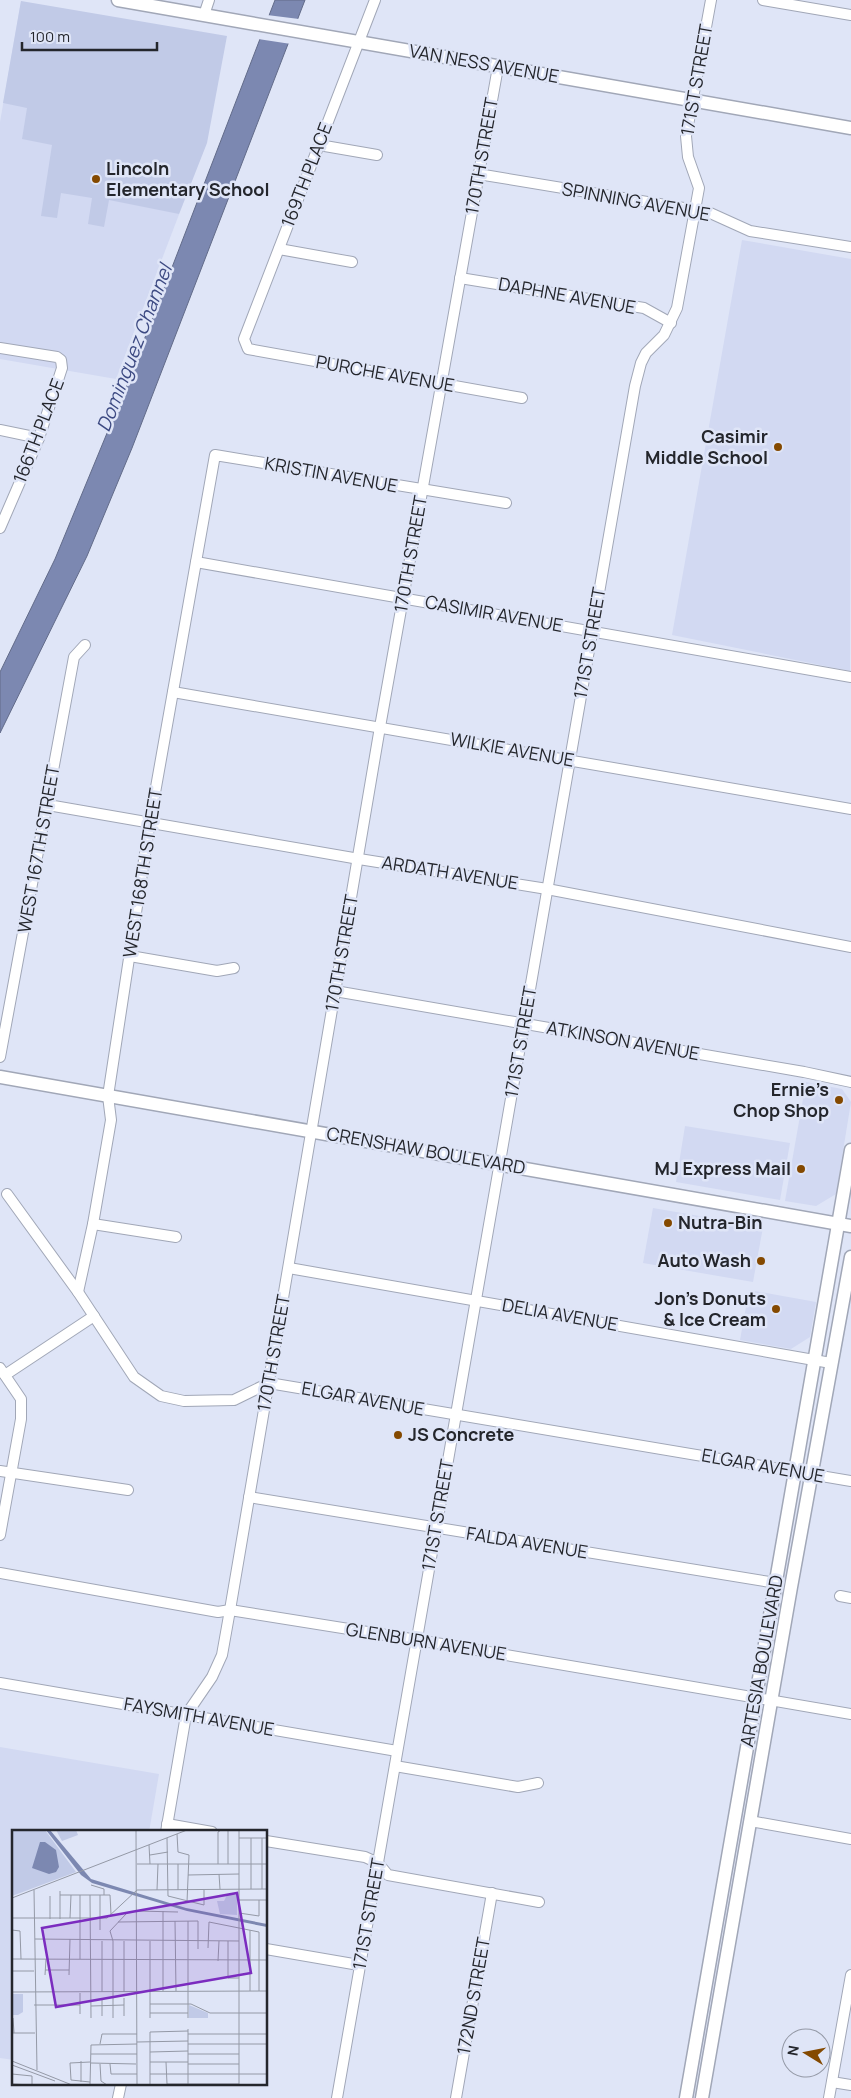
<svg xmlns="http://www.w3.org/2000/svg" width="851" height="2098" viewBox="0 0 851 2098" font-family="Manrope,sans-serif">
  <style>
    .built { fill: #d2d9f2 }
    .green { fill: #c1cae7 }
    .water { fill: #7c88b1; stroke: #626b89 }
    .pier { fill: #dfe5f7 }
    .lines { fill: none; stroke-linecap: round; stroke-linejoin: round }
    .minor-casing { stroke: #a1a7b7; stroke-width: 12 }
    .major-casing { stroke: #a1a7b7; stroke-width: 15 }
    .minor { stroke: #fff; stroke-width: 10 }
    .major { stroke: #fff; stroke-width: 12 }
    .poi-dot { fill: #844900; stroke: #dfe5f7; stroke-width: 2 }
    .labels { text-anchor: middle; stroke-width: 5; stroke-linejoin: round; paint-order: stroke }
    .street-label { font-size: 18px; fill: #24262c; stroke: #dfe5f7 }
    .poi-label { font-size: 18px; font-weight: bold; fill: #24262c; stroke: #dfe5f7; text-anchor: end }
    .water-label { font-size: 19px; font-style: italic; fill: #3d4a82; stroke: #dfe5f7 }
    .inset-road { fill: none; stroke: #9499a6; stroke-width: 1 }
    .view { fill: #7b2cbf; fill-opacity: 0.15; stroke: #7b2cbf; stroke-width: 2.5 }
    .inset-edge { fill: none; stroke: #24262c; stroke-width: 2.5 }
  </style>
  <rect width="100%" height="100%" fill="#dfe5f7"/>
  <g class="built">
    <polygon points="21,1 206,144 116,379 0,359 0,122"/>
    <polygon points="742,240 851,259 850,671 672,635"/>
    <polygon points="806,1082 842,1089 851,1102 836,1194 816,1206 785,1201"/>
    <polygon points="685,1126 790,1143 780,1200 676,1182"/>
    <polygon points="653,1208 763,1227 753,1282 643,1263"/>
    <polygon points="749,1290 816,1302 810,1337 791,1349 740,1340"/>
    <polygon points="0,1747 159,1774 149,1832 14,1832 14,2060 0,2058"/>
  </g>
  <polygon class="green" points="21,1 227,36 207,143 179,214 109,200 104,227 88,224 92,198 61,193 57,218 41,216 52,145 22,139 27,108 3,103"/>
  <polygon class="water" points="275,0 305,0 132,448 87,556 0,733 0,672 55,559 124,392"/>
  <polygon class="pier" points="267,15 299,19 291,44 258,39"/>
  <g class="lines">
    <g class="minor-casing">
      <g id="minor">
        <polyline points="375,0 244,339 248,349 522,398"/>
        <polyline points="763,0 851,15"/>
        <polyline points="204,15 209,0"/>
        <polyline points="319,145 377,155"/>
        <polyline points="478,174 708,212 750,231 851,247"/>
        <polyline points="279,249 352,262"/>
        <polyline points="460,278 644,308 671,323"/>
        <polyline points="0,348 57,357 61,360 62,368 39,438 0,528"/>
        <polyline points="0,430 39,438"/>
        <polyline points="196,562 851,677"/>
        <polyline points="173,692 851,809"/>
        <polyline points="48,805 359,859 547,889 851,947"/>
        <polyline points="130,956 217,971 234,968"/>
        <polyline points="335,991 804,1072 851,1082"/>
        <polyline points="0,1057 74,657 85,645"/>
        <polyline points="7,1194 78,1292 134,1377 161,1396 184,1401 234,1400 269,1383 851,1481"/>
        <polyline points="93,1224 176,1237"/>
        <polyline points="289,1268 831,1363"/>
        <polyline points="78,1292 93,1224 111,1120 108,1096 150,821 215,455 506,503"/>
        <polyline points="0,1368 21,1399 21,1419 0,1535"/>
        <polyline points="5,1375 94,1316"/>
        <polyline points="0,1471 128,1490"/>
        <polyline points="249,1497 776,1583"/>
        <polyline points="0,1573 218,1612 230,1610 430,1642 851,1714"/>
        <polyline points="840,1596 851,1598"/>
        <polyline points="0,1683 397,1751"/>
        <polyline points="395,1766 518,1787 538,1783"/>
        <polyline points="750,1821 851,1839"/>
        <polyline points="167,1824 212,1832"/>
        <polyline points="166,1832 186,1715 212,1677 222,1655 230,1610 380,727 498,67"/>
        <polyline points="266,1841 365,1857 378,1863 388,1875 539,1902"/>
        <polyline points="266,1949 359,1965"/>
        <polyline points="832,2082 851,2085"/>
        <polyline points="118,2098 121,2084"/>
        <polyline points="337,2098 635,386 641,363 646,353 664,335 677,308 699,188 688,157 686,136 711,0"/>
        <polyline points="456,2098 492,1893"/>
        <polyline points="829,2098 851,1975"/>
      </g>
    </g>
    <g class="major-casing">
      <g id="major">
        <polyline points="118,0 851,128"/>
        <polyline points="0,1077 851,1226"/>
        <polyline points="686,2098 851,1150"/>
        <polyline points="702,2098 791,1587 851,1257"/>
      </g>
    </g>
    <use href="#minor" class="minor"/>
    <use href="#major" class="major"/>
  </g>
  <g class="poi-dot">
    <circle cx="96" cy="179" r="5"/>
    <circle cx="778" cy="447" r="5"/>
    <circle cx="839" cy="1100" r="5"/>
    <circle cx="801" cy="1169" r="5"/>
    <circle cx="668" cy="1223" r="5"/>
    <circle cx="761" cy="1261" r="5"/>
    <circle cx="776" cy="1309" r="5"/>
    <circle cx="398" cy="1435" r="5"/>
  </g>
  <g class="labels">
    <g class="street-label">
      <text transform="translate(484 64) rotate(10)" y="6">VAN NESS AVENUE</text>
      <text transform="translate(697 80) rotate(-80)" y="6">171ST STREET</text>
      <text transform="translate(482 156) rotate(-80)" y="6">170TH STREET</text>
      <text transform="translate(307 175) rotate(-69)" y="6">169TH PLACE</text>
      <text transform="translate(636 202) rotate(10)" y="6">SPINNING AVENUE</text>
      <text transform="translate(567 296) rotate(10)" y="6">DAPHNE AVENUE</text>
      <text transform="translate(385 374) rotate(10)" y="6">PURCHE AVENUE</text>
      <text transform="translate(39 431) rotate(-69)" y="6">166TH PLACE</text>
      <text transform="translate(331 475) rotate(10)" y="6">KRISTIN AVENUE</text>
      <text transform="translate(411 554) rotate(-80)" y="6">170TH STREET</text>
      <text transform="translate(494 614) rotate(10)" y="6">CASIMIR AVENUE</text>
      <text transform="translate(590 643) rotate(-80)" y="6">171ST STREET</text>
      <text transform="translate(512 750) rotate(10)" y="6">WILKIE AVENUE</text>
      <text transform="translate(39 849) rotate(-80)" y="6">WEST 167TH STREET</text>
      <text transform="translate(143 873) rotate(-81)" y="6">WEST 168TH STREET</text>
      <text transform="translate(450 873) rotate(9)" y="6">ARDATH AVENUE</text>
      <text transform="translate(342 953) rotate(-80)" y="6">170TH STREET</text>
      <text transform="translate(623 1041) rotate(10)" y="6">ATKINSON AVENUE</text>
      <text transform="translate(521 1042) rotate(-80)" y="6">171ST STREET</text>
      <text transform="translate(426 1151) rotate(10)" y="6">CRENSHAW BOULEVARD</text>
      <text transform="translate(560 1315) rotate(10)" y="6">DELIA AVENUE</text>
      <text transform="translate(274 1353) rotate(-80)" y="6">170TH STREET</text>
      <text transform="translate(363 1399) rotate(10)" y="6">ELGAR AVENUE</text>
      <text transform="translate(763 1466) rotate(10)" y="6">ELGAR AVENUE</text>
      <text transform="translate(438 1515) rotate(-80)" y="6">171ST STREET</text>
      <text transform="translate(527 1543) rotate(9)" y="6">FALDA AVENUE</text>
      <text transform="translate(426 1642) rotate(9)" y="6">GLENBURN AVENUE</text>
      <text transform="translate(762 1661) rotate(-80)" y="6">ARTESIA BOULEVARD</text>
      <text transform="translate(199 1717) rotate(10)" y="6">FAYSMITH AVENUE</text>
      <text transform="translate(369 1914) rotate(-80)" y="6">171ST STREET</text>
      <text transform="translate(474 1996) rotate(-80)" y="6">172ND STREET</text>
    </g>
    <g class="poi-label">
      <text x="106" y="175" text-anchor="start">Lincoln<tspan x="106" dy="21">Elementary School</tspan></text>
      <text x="768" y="443">Casimir<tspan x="768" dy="21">Middle School</tspan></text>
      <text x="829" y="1096">Ernie’s<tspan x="829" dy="21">Chop Shop</tspan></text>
      <text x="791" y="1175">MJ Express Mail</text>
      <text x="678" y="1229" text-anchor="start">Nutra-Bin</text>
      <text x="751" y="1267">Auto Wash</text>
      <text x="766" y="1305">Jon's Donuts<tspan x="766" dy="21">&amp; Ice Cream</tspan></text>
      <text x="408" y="1441" text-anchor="start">JS Concrete</text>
    </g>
    <g class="water-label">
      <text transform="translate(134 348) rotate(-69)" y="7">Dominguez Channel</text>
    </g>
  </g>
  <g transform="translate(12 1830)">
    <rect width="255" height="255" fill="#dfe5f7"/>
    <path d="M0 0H33L64 42 0 66ZM44 0H64L66 5 50 11ZM215 65H225V85L208 84 205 71H212ZM0 164H11V182L6 185H0ZM177 175 196 183V188H177Z" fill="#c1cae7"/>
    <path d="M34 0H38L79 49 174 78 255 94V97L175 81 80 53 69 45ZM28 12H33L44 20 47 37 44 42 37 44 20 38Z" fill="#7c88b1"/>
    <path class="inset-road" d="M124 0 125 255M216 0V34M227 0V255M165 4 166 22 177 25 175 72M155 8 156 66 192 75V60M227 8H255M137 15 138 34M138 25 156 22M125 34H227M166 34V60M206 34V2L209 0M227 34H255M207 44 208 59M176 45 227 44M79 55 92 59V65M239 59V8M250 59V8M22 60 25 240M145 60 146 34M48 65H98L99 84M68 65V129M78 65 79 188M88 65V100M0 68 175 0M227 70H255M125 81 166 82M227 83 247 86V70M0 88H95L125 60 255 59M58 88 59 65M38 89V66M48 89V61M163 91 164 161M106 92 186 91V119M0 100 8 101 9 129M238 100V161M23 109 227 111M90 111V162M112 111V162M138 111V188M216 111V148H227M196 118 197 92 247 102V161M0 129 255 130M206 131 207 111M33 140H57M0 141H22M33 145 34 129M57 145 58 109M151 161V81M0 162 255 161M112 168V186M138 174H179L198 183H255M22 175H68M79 176 112 175M138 183H176M68 184V163M90 186V168M1 188 2 203M101 188V111L98 101 114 84M176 188V91M176 199V255M0 203H23M176 204H255M125 212 176 211M88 214 90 204H125M176 214H255M138 222 176 221M79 224H125M176 224H227M0 231 60 255M78 232 58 233 59 250 78 252M138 232H176M154 232 155 254H227M79 233 124 234M88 234 89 251 95 255M98 234 99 244H125M176 234H227M0 235 43 251M0 244 20 246V254M138 244H255M69 252V231M0 254 20 255M78 255 79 215 125 214M138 255V202L176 201"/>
    <path class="view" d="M225 63 239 143 44 177 30 98Z"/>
    <rect width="255" height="255" class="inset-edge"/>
  </g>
  <g transform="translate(806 2053) rotate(280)"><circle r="24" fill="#dfe5f7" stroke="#9499a6"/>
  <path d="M0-4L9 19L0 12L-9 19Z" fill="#844900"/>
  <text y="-8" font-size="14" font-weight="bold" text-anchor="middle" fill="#24262c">N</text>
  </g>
  <path d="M22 42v8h135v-8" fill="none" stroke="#24262c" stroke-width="2.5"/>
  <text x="30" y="42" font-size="15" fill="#24262c" stroke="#dfe5f7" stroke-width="4" paint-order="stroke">100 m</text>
</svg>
